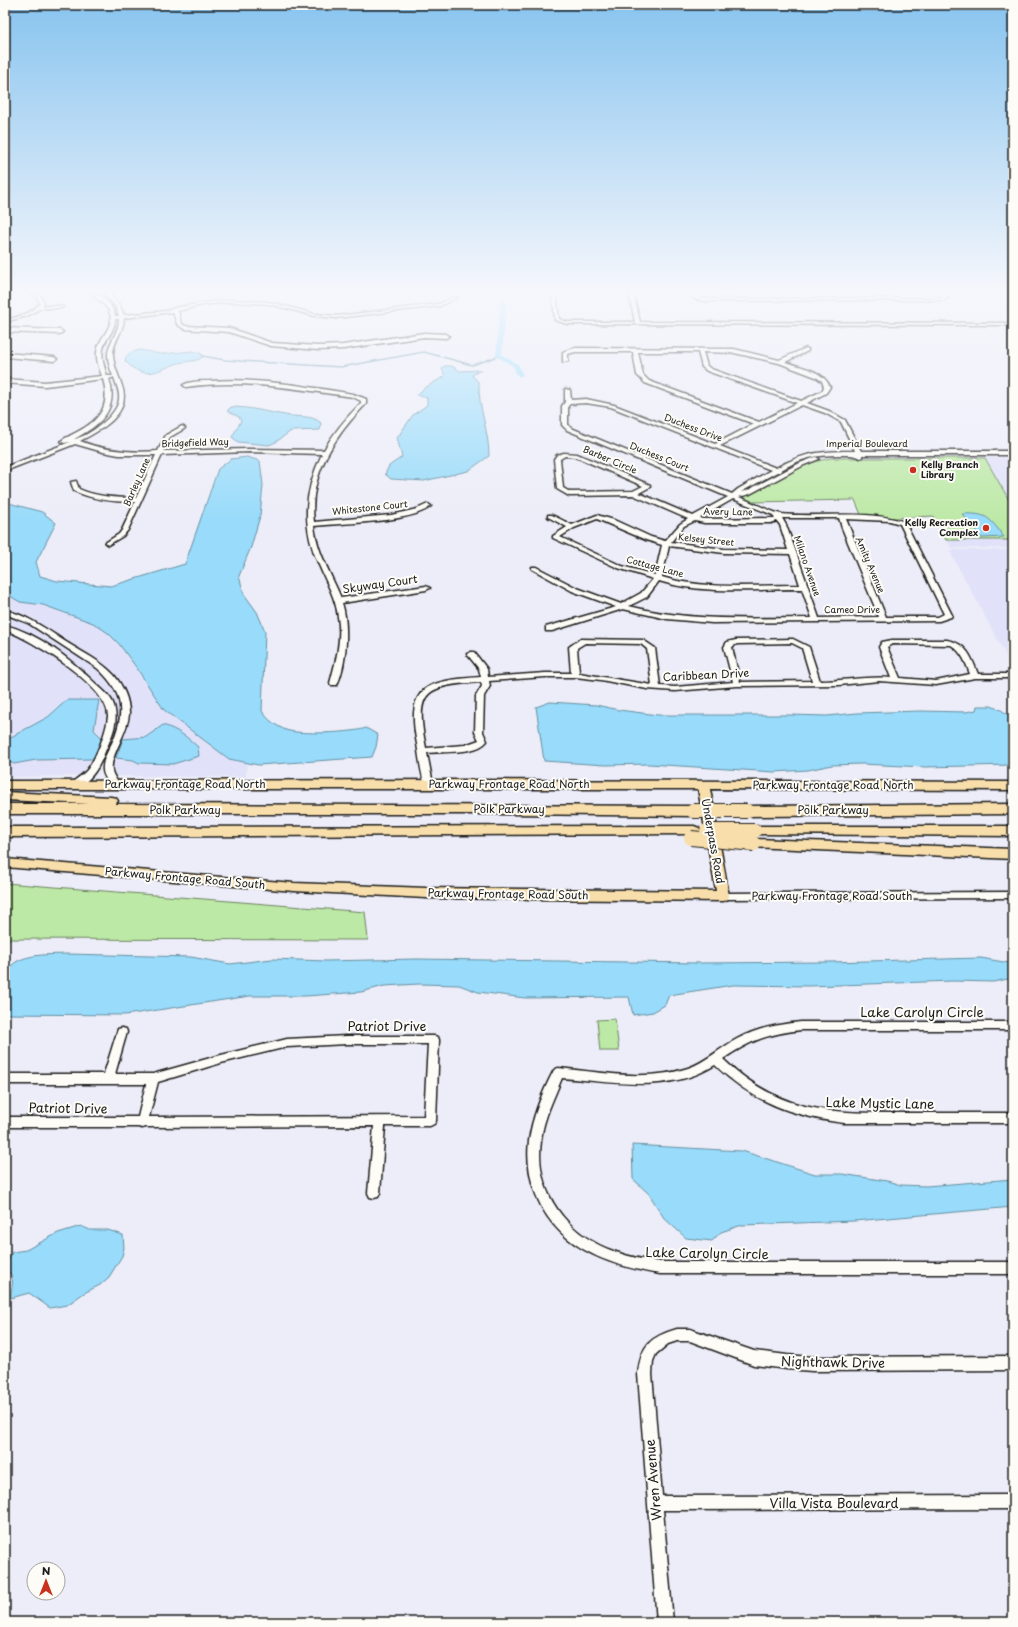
<svg xmlns="http://www.w3.org/2000/svg" width="1018" height="1627" viewBox="0 0 1018 1627" font-family="'Playpen Sans',sans-serif">
  <style>
    .built { fill: #e1e2f9 }
    .green { fill: #bde9a6; stroke: #6c8261 }
    .water { fill: #98dbfa; stroke: #668fa1 }
    .lines { fill: none; stroke-linecap: round; stroke-linejoin: round }
    .stream { stroke: #668fa1; stroke-width: 1.5 }
    .canal { fill: #98dbfa; fill-rule: evenodd }
    .minor-casing { stroke: #1c1c1c; stroke-width: 3 }
    .major-casing { stroke: #1c1c1c; stroke-width: 3 }
    .highway-casing { stroke: #1c1c1c; stroke-width: 3 }
    .minor { fill: #fdfcf7; fill-rule: evenodd }
    .major { fill: #f8deab; fill-rule: evenodd }
    .highway { fill: #f8deab; fill-rule: evenodd }
    .highway-bridge-casing { stroke: #1c1c1c; stroke-width: 16; stroke-linecap: butt }
    .highway-bridge { stroke: #f8deab; stroke-width: 14 }
    .poi-dot { fill: #c8321e; stroke: #fdfcf7; stroke-width: 1.5 }
    .labels { text-anchor: middle; stroke-width: 4; stroke-linejoin: round; paint-order: stroke }
    .far-street-label { font-size: 9px; fill: #1c1c1c; stroke: #fdfcf7 }
    .far-poi-label { font-size: 9px; font-weight: bold; fill: #1c1c1c; stroke: #fdfcf7; text-anchor: start }
    .street-label { font-size: 11px; fill: #1c1c1c; stroke: #fdfcf7 }
    .near-street-label { font-size: 13px; fill: #1c1c1c; stroke: #fdfcf7 }
  </style>
  <rect width="100%" height="100%" fill="#ecedf8"/>
  <filter id="ink" filterUnits="userSpaceOnUse"><feTurbulence type="fractalNoise" baseFrequency=".025" numOctaves="2"/><feDisplacementMap in="SourceGraphic" scale="8" xChannelSelector="R" yChannelSelector="G"/><feConvolveMatrix kernelMatrix="1 2 1 2 8 2 1 2 1" color-interpolation-filters="sRGB"/></filter>
  <g filter="url(#ink)">
    <g class="built">
      <polygon points="985,458 1013,458 1013,507"/>
      <polygon points="946,540 1013,540 1013,548 952,548"/>
      <polygon points="949,550 1013,550 1013,668"/>
      <polygon points="5,593 20,602 43,605 93,623 108,633 119,644 136,667 164,710 229,759 247,763 246,777 115,776 112,768 116,758 133,760 139,763 146,737 123,739 130,711 128,700 122,684 114,674 99,661 57,636 36,620 20,613 5,609"/>
      <polygon points="5,615 29,624 51,640 93,665 107,677 114,686 120,702 120,723 114,740 110,740 116,717 114,703 103,689 68,657 25,633 5,624"/>
      <polygon points="5,630 44,649 61,661 95,692 105,706 108,718 102,738 68,700 48,717 11,737 5,746"/>
      <polygon points="93,759 88,771 81,776 5,777 5,760 14,764 36,760"/>
    </g>
    <g class="green">
      <polygon points="846,458 985,458 1013,507 1013,540 946,540 933,516 896,518 862,517 855,500 751,502 738,497 750,494 809,463 831,458"/>
      <polygon points="5,883 365,912 368,940 5,939"/>
      <polygon points="615,1019 619,1051 600,1051 597,1020"/>
    </g>
    <g class="water">
      <path d="M140 350 161 354 193 351 202 354 203 357C197 362 187 361 179 363 157 370 145 382 125 361 126 352 133 352 140 350Z"/>
      <path d="M444 366H452L460 371 481 370 472 375 479 383C478 409 489 430 489 456L468 471 424 481 391 479 385 474 389 466 402 457 397 438 413 415 427 405V398L417 395 423 389 445 376 442 369Z"/>
      <path d="M231 407C250 407 266 412 285 415 296 418 312 414 321 423L320 430 291 431 276 442 269 445 238 442 232 437 241 421 239 417 227 411Z"/>
      <path d="M247 457 260 461 263 485 260 516 251 547 239 576 244 594 257 612 265 631 262 711C268 720 276 726 286 730 299 735 353 733 366 728L378 735 376 747 372 757 258 765 229 759 164 710 136 667 119 644 108 633 93 623 43 605 20 602 5 593V502L42 512 56 523 36 562 40 576 57 581 111 586 185 564 218 469 231 459Z"/>
      <path d="M962 514C987 513 989 517 1004 537L981 538 967 519Z"/>
      <polygon points="67,700 99,700 94,730 102,738 93,759 36,760 14,764 5,760 5,746 11,737 48,717"/>
      <polygon points="550,702 596,705 619,710 658,715 790,715 827,716 857,713 920,711 966,712 976,710 977,706 991,706 1001,710 1013,718 1013,765 925,767 861,764 832,765 808,770 774,772 649,764 606,765 544,761 536,707"/>
      <path d="M163 725C178 730 186 736 198 747L199 756 173 764 139 763 133 760 116 758 123 739 146 737Z"/>
      <path d="M68 954 191 957 230 964 272 959 326 961 416 959 699 963 830 962 981 958 1009 963 1013 967V978L993 982 953 981 810 986 733 985 669 995 665 1005 653 1012 633 1015 629 997 525 998 478 992 459 985 419 984 384 986 361 992 306 996H250L125 1015 5 1014C5 1003 3 988 5 977 11 952 48 955 68 954Z"/>
      <polygon points="632,1145 742,1151 815,1174 842,1174 887,1181 901,1185 926,1186 1013,1179 1013,1207 854,1221 742,1225 721,1232 712,1241 686,1238 664,1218 649,1194 633,1179"/>
      <path d="M81 1226 90 1230H108L123 1235 124 1248 122 1256 109 1277 100 1285 84 1293 67 1305 50 1308 29 1293 11 1298C10 1290 15 1283 11 1275 10 1272 6 1270 5 1268L12 1252 26 1250 58 1233Z"/>
    </g>
    <g class="lines">
      <polyline class="stream" points="202,356 225,360 341,367 424,352 472,365 499,356"/>
      <polygon class="canal" points="501,293 507,293 502,355 518,364 523,375 520,377 517,375 513,366 496,356"/>
      <g class="minor-casing">
        <g id="minor">
          <path d="M31 293C39 293 41 295 44 303L43 306H61L63 307 61 308H41L27 316 5 322V320C17 317 32 314 40 303L37 297Z"/>
          <path d="M91 293C102 293 113 306 115 316H119L115 306 104 293H109L120 306 124 315 167 311 175 308 202 303 231 300 269 302 315 314 336 316 439 304 453 297 457 298 440 306 336 318 315 316 269 304 231 302 202 305 178 311 181 323 185 326 229 328 272 343 318 346 343 345 424 333 446 334 449 336 446 338 424 337 343 349 318 350 271 346 229 332 184 329 177 324 173 312 124 318C124 332 112 342 113 356 114 367 119 376 122 386 132 414 101 430 80 441 105 451 131 453 158 451L166 435 182 426 185 428 184 429 170 437 164 451 249 449 324 450C334 432 347 417 361 403V401L353 397C297 389 242 379 186 387L183 385C190 381 202 381 210 381 258 378 305 386 353 394L366 399V404C335 435 308 476 314 522L391 515 417 509 428 504 431 506C413 523 340 523 314 526 317 552 331 574 341 598L426 586 430 588 426 590 342 603C349 624 347 664 337 685H331L330 683C336 661 342 639 338 617 336 598 326 582 319 565 301 526 304 492 322 454L249 452 162 455 128 530 123 536 108 545 105 543 119 534 122 530 135 502C114 502 93 500 74 491L71 482 76 481 79 489C97 497 117 498 136 498L156 455H119L103 452 75 444 5 471V467L70 442 64 443 61 441C66 437 72 435 77 432 100 420 111 406 103 379L45 386 5 383V379L45 382 102 376C99 368 96 360 97 352 98 337 117 326 109 311 105 303 96 299 91 293ZM115 319H119C119 328 115 334 111 343 105 354 109 365 113 376H107C103 363 99 352 107 339 111 333 115 327 115 319ZM114 377C116 384 120 392 119 399 118 415 88 437 74 439 100 425 119 410 109 379Z"/>
          <polygon points="552,293 556,293 559,319 567,322 635,322 629,293 633,293 640,322 1013,323 1013,325 567,324 555,320"/>
          <polygon points="691,293 695,293 698,297 704,299 943,298 940,293 944,293 948,298 944,300 704,301 694,299"/>
          <polygon points="5,328 60,330 63,332 60,334 5,332"/>
          <path d="M575 348 734 349 779 360 806 348 808 349V351L785 362C801 367 823 370 830 387L826 393 807 403 829 411 845 420 861 451H1013V455H862V457L860 458C853 454 848 455 839 455 816 455 801 458 781 470V472H777L741 492 746 491 800 463 816 457 819 459 804 465 750 494 739 497C747 500 774 513 781 514 821 518 867 509 905 522L952 615 951 617 939 621 712 623 667 619 623 609 552 631H546V627L616 607 572 591 532 569V567H536L577 588 621 604 641 593 653 579 618 568 553 538V536L567 527 548 517V515H552L572 525 597 515 614 520 651 537 665 541 680 524 688 519 633 495 569 496 557 489 554 459 557 455 564 453 577 454 650 485V487L639 493 693 516 728 497 567 430 562 425V406L565 402V389L570 390 571 400 586 399 614 405 715 444 754 424 645 383 637 375 633 352H575L568 354V361L563 362V352ZM638 352H698L702 367 707 371 797 403 759 422 649 381 643 375ZM703 352 734 353 779 363 816 377 822 381 824 387 822 391 801 401 711 369 707 366ZM586 403 611 407 771 470 738 489 732 494 571 428 568 425V406L570 404ZM802 405 825 413 841 422 855 451C822 451 805 452 776 468L720 446ZM565 456 576 457 643 486 633 491 570 492 563 488 560 459ZM733 499 773 515 775 518 704 519 700 518ZM782 518H839L842 528 879 617 819 618 796 552 786 525ZM597 519 646 540 662 545 655 575 622 566 560 537 574 528ZM846 519 890 521 900 524 944 614 938 617H886ZM695 521 704 523H771L777 521 780 525 788 550 724 549 671 542 684 526ZM669 546 724 553 790 554 800 585C757 585 703 590 662 577ZM659 581C703 595 756 589 802 589L812 618C750 618 689 622 629 606L647 597Z"/>
          <polygon points="5,353 54,357 57,359 54,361 5,357"/>
          <path d="M5 610C29 616 46 629 66 642 82 652 101 661 114 675 123 686 129 699 129 713 129 731 109 757 112 771 113 776 117 780 119 784L118 786H112C108 781 103 776 103 770 102 761 108 751 112 743 126 712 123 691 97 668L28 623 5 614Z"/>
          <path d="M5 625C40 634 70 659 96 684 104 691 114 699 115 710 118 725 110 740 104 754 99 767 90 783 75 787L71 784C75 779 82 776 87 770 96 759 107 730 108 716 108 686 31 639 5 630Z"/>
          <path d="M580 639 643 640 655 648 660 686 675 687 733 682 724 647 727 642 736 640 793 639 809 647 820 681C844 681 868 676 891 678L879 647 882 642 892 640H947C967 644 971 656 978 674H1012L1013 678H975L936 685 879 681 839 685 737 686 675 691 647 689 601 680 575 677H545L489 681 490 686 484 696 483 732 487 741C476 755 444 751 427 753L433 784 429 787 426 786C421 777 419 755 417 744 405 684 428 681 481 677L479 669 467 654 471 652H474L487 669 488 677 545 673H571L569 647ZM585 643 641 644 647 649 652 685 579 673 577 648ZM792 643 802 648 812 681 740 682 732 647 737 644ZM892 644 951 645C962 652 966 663 970 674L936 681 900 678 887 647ZM481 682 482 686 476 696 475 732 479 740 465 745 426 748C414 689 426 686 481 682Z"/>
          <polygon points="1013,892 1013,898 723,899 720,898 718,896 720,894 723,893"/>
          <path d="M801 1022H1013V1030H801C768 1034 751 1040 723 1059 781 1114 829 1113 903 1113 940 1113 976 1113 1013 1113V1123H844C792 1116 753 1102 715 1065 669 1094 613 1082 562 1078 554 1098 543 1119 541 1141 534 1193 568 1236 616 1252 630 1257 645 1260 660 1262H1013V1274H660C606 1265 553 1246 534 1189 529 1174 527 1157 529 1141 532 1117 543 1091 554 1070L558 1068C600 1072 646 1082 688 1068 706 1062 720 1048 737 1039 757 1028 779 1024 801 1022Z"/>
          <path d="M122 1028 126 1029 127 1032 115 1074H153L221 1055 287 1039 347 1036H434L438 1037 439 1040 436 1121 434 1124 430 1126H385L380 1193 378 1197 374 1198 370 1197 368 1193 374 1126 146 1127 142 1128 138 1127H5V1117H138L146 1084H5V1074H104L117 1032 118 1029ZM347 1044H428L424 1116 149 1117 158 1082 221 1063 287 1047Z"/>
          <path d="M677 1329H690L754 1351 787 1355 812 1357 1013 1356V1370L812 1371 787 1369 754 1365 690 1341H677L668 1344 656 1354 653 1361 652 1374 662 1496 1013 1495V1509L663 1510 673 1622H657L638 1374C641 1345 650 1337 677 1329Z"/>
        </g>
      </g>
      <g class="major-casing">
        <polygon id="major" points="468,780 1013,782 1013,790 710,789 729,896 728,899 723,901 426,898 294,891 5,867 5,859 294,883 426,888 716,891 698,789 5,789 5,781"/>
      </g>
      <g class="highway-casing">
        <g id="highway">
          <polygon points="5,792 111,797 116,798 118,801 115,804 693,806 698,808 700,811 698,814 693,816 510,814 5,814 5,804 89,804 5,800"/>
          <polygon points="1013,804 1013,814 747,816 742,814 740,811 742,808 747,806"/>
          <polygon points="694,826 699,828 701,831 699,834 5,837 5,827"/>
          <polygon points="754,826 1013,826 1013,836 749,834 747,831 749,828"/>
          <polygon points="754,839 1013,849 1013,859 749,847 747,844 749,841"/>
        </g>
      </g>
      <use href="#minor" class="minor"/>
      <use href="#major" class="major"/>
      <use href="#highway" class="highway"/>
      <g class="highway-bridge-casing">
        <g id="highway-bridge">
          <polyline points="693,811 747,811"/>
          <polyline points="707,831 754,831"/>
          <polyline points="691,838 754,844"/>
        </g>
      </g>
      <use href="#highway-bridge" class="highway-bridge"/>
    </g>
  </g>
  <linearGradient id="sky" x2="0" y2="1"><stop stop-color="#88c4ef"/><stop offset="0.56" stop-color="#f6f7fc"/><stop offset="1" stop-color="#f6f7fc" stop-opacity="0"/></linearGradient>
  <rect width="1018" height="521" fill="url(#sky)"/>
  <g class="poi-dot">
    <circle cx="913" cy="470" r="4"/>
    <circle cx="986" cy="528" r="4"/>
  </g>
  <g class="labels">
    <g class="far-street-label">
      <text transform="translate(693 428) rotate(21)" y="3">Duchess Drive</text>
      <text transform="translate(195 443) rotate(-2)" y="3">Bridgefield Way</text>
      <text x="867" y="447">Imperial Boulevard</text>
      <text transform="translate(659 457) rotate(22)" y="3">Duchess Court</text>
      <text transform="translate(610 460) rotate(23)" y="3">Barber Circle</text>
      <text transform="translate(137 482) rotate(-66)" y="3">Barley Lane</text>
      <text transform="translate(370 508) rotate(-6)" y="3">Whitestone Court</text>
      <text transform="translate(728 512) rotate(1)" y="3">Avery Lane</text>
      <text transform="translate(706 540) rotate(6)" y="3">Kelsey Street</text>
      <text transform="translate(870 565) rotate(67)" y="3">Amity Avenue</text>
      <text transform="translate(807 566) rotate(71)" y="3">Milano Avenue</text>
      <text transform="translate(655 567) rotate(15)" y="3">Cottage Lane</text>
      <text x="852" y="613">Cameo Drive</text>
    </g>
    <g class="far-poi-label">
      <text x="921" y="468">Kelly Branch<tspan x="921" dy="10">Library</tspan></text>
      <text x="978" y="526" text-anchor="end">Kelly Recreation<tspan x="978" dy="10">Complex</tspan></text>
    </g>
    <g class="street-label">
      <text transform="translate(380 584) rotate(-8)" y="4">Skyway Court</text>
      <text transform="translate(706 675) rotate(-3)" y="4">Caribbean Drive</text>
      <text x="185" y="788">Parkway Frontage Road North</text>
      <text x="509" y="788">Parkway Frontage Road North</text>
      <text x="833" y="789">Parkway Frontage Road North</text>
      <text x="509" y="813">Polk Parkway</text>
      <text x="185" y="814">Polk Parkway</text>
      <text x="833" y="814">Polk Parkway</text>
      <text transform="translate(713 841) rotate(80)" y="4">Underpass Road</text>
      <text transform="translate(185 878) rotate(5)" y="4">Parkway Frontage Road South</text>
      <text transform="translate(508 894) rotate(1)" y="4">Parkway Frontage Road South</text>
      <text x="832" y="900">Parkway Frontage Road South</text>
    </g>
    <g class="near-street-label">
      <text x="922" y="1017">Lake Carolyn Circle</text>
      <text x="387" y="1031">Patriot Drive</text>
      <text transform="translate(880 1103) rotate(1)" y="5">Lake Mystic Lane</text>
      <text transform="translate(68 1108) rotate(1)" y="5">Patriot Drive</text>
      <text transform="translate(707 1253) rotate(1)" y="5">Lake Carolyn Circle</text>
      <text transform="translate(833 1362) rotate(1)" y="5">Nighthawk Drive</text>
      <text transform="translate(653 1480) rotate(-95)" y="5">Wren Avenue</text>
      <text x="834" y="1508">Villa Vista Boulevard</text>
    </g>
  </g>
  <rect width="1018" height="1627" fill="none" stroke="#fdfcf7" stroke-width="20"/>
  <rect x="10" y="10" width="998" height="1607" fill="none" stroke="#1c1c1c" stroke-width="1.5" filter="url(#ink)"/>
  <g transform="translate(46 1581)"><circle r="19" fill="#fdfcf7" stroke="#a3a29f"/>
  <path d="M0-3L7 15L0 10L-7 15Z" fill="#c8321e"/>
  <text y="-6" font-size="11" font-weight="bold" text-anchor="middle" fill="#1c1c1c">N</text>
  </g>
</svg>
